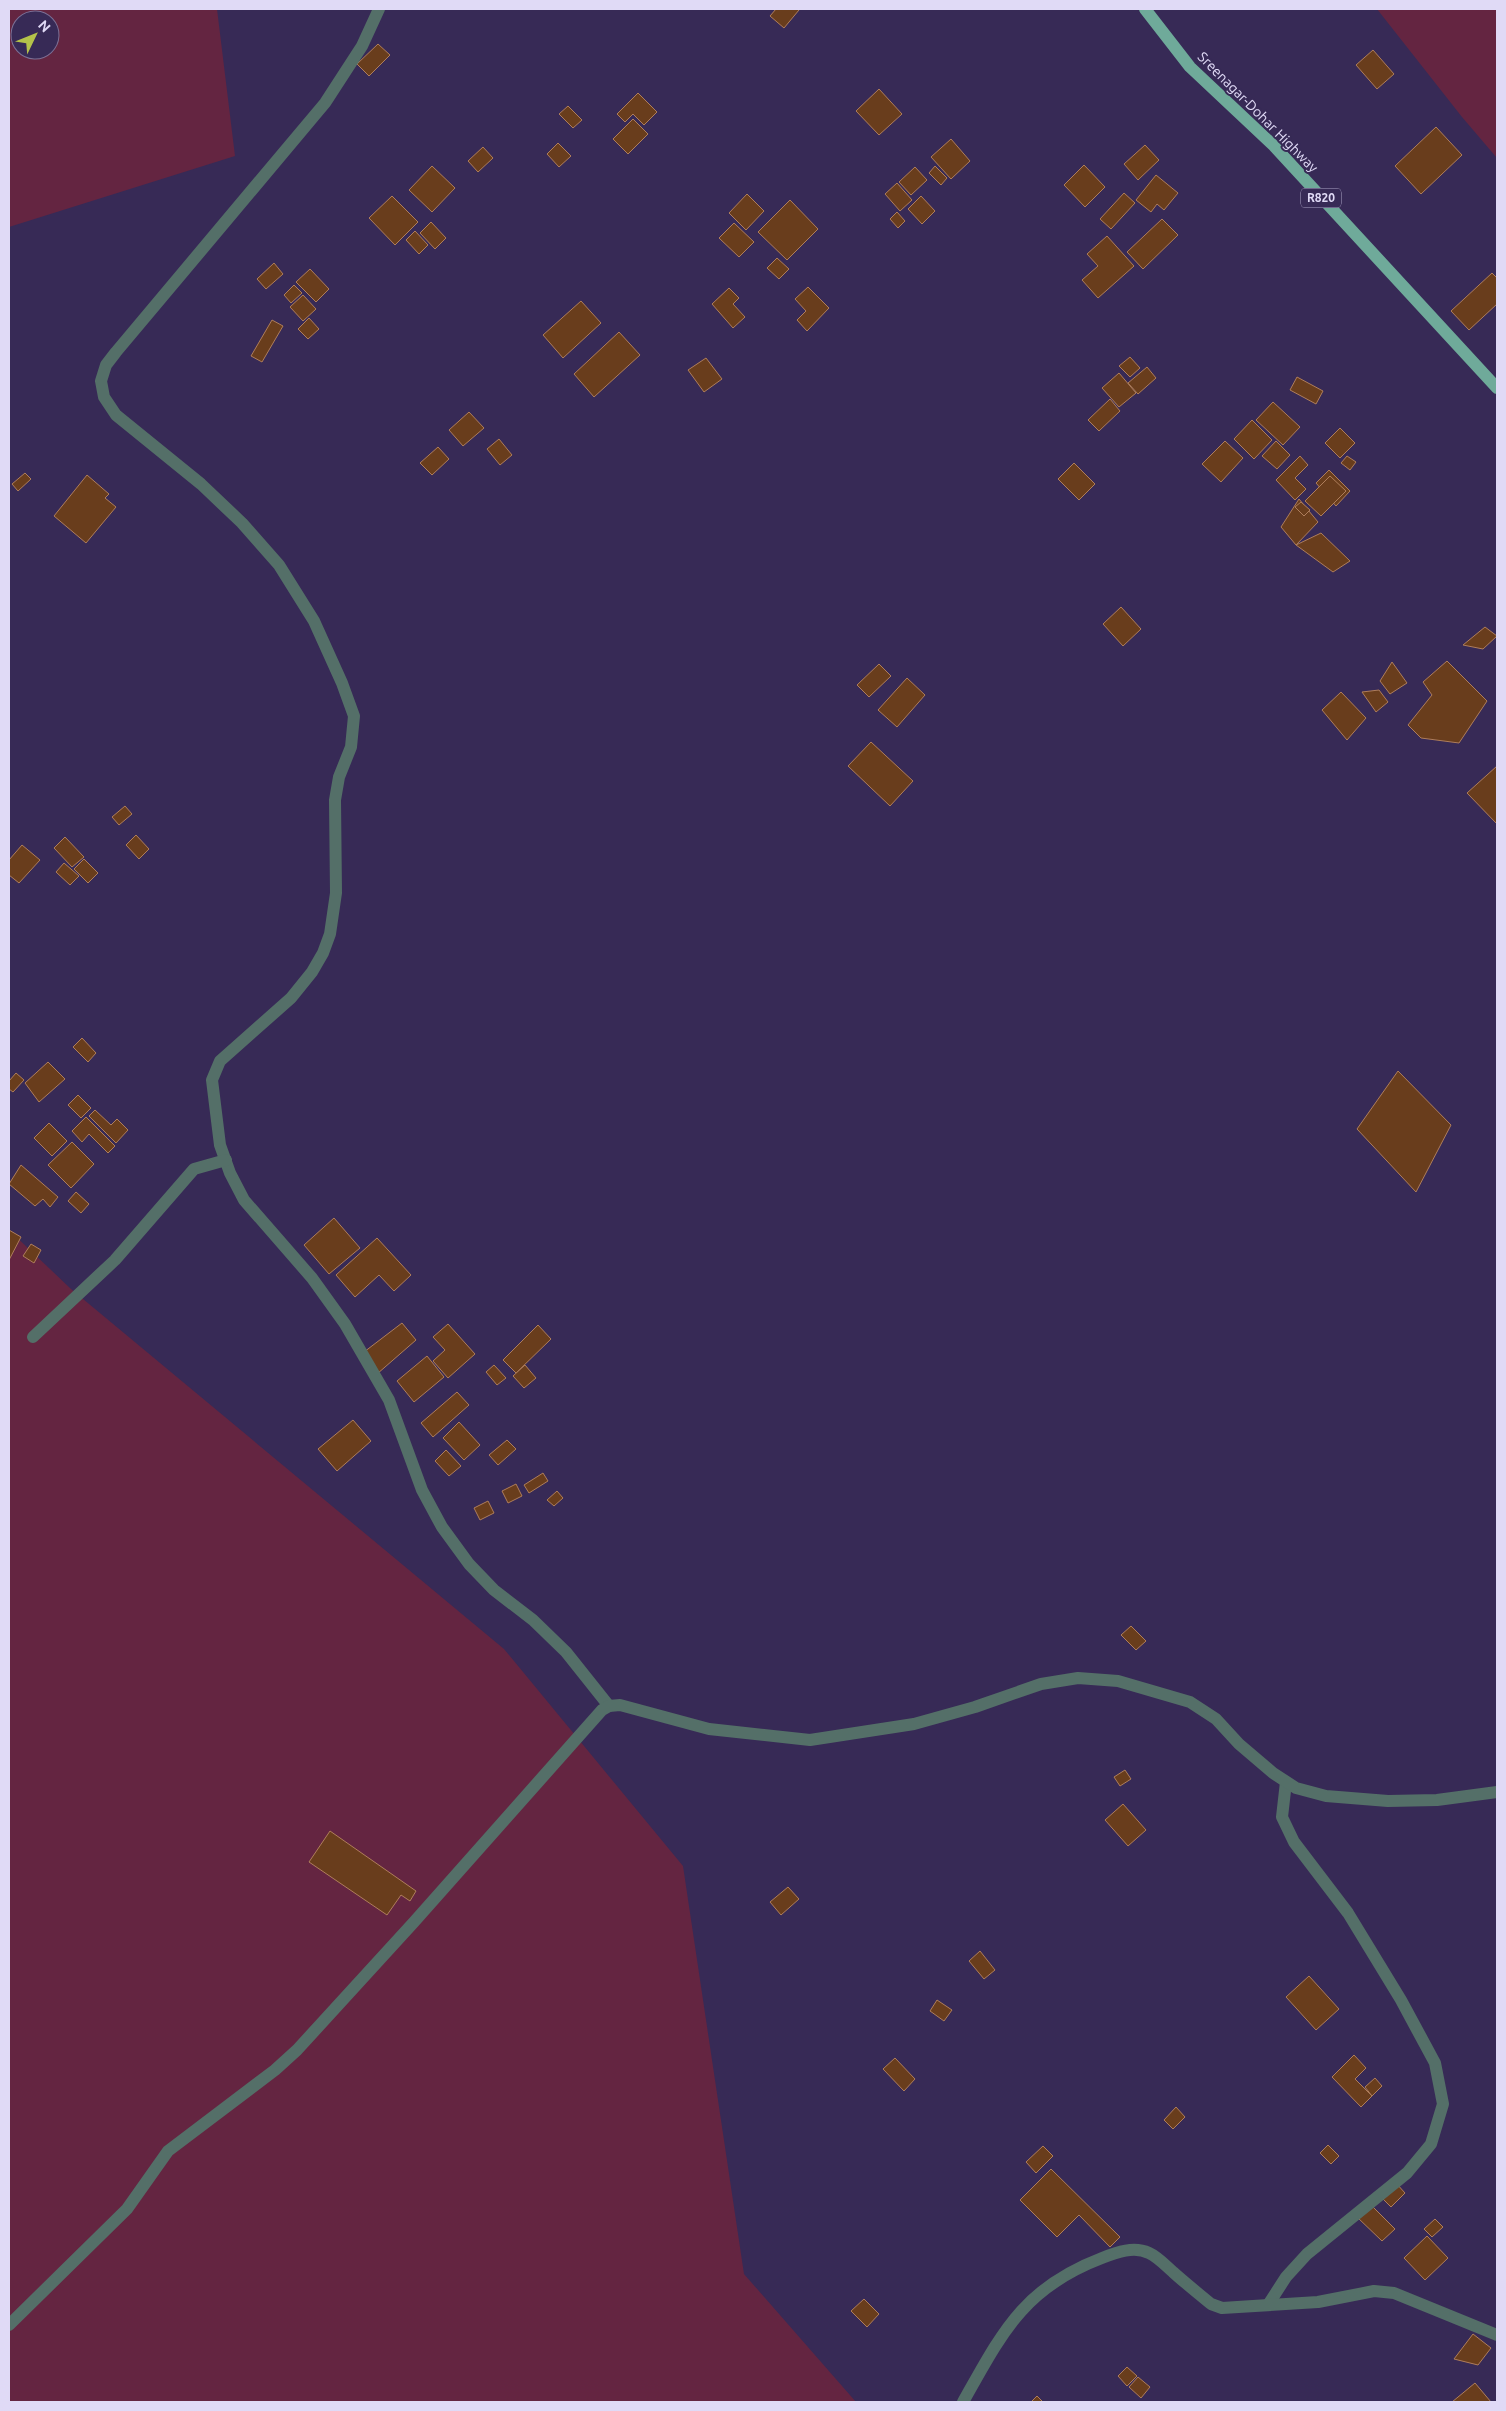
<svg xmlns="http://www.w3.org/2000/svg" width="1506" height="2411" viewBox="0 0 1506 2411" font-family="Ubuntu,sans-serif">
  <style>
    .green { fill: #642541; fill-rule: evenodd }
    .building { fill: #693d1c; stroke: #ae7d5b }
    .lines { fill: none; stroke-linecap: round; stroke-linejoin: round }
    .minor { stroke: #546f68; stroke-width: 12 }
    .primary { stroke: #6faa9a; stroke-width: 12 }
    .labels { text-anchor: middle; stroke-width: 4; stroke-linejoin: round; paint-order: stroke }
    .shield { fill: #372a56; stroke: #ada5c6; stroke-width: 1 }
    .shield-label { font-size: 12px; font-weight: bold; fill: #e0daf6 }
    .street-label { font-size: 14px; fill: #e0daf6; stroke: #372a56 }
  </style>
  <rect width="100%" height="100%" fill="#372a56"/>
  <g class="green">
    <path d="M9 9H217L235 156 9 227ZM20 20H50V50H20Z"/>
    <polygon points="1377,9 1497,9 1497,158 1462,117"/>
    <polygon points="9,1230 71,1289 504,1649 683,1866 744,2274 856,2402 9,2402"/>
  </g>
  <g class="building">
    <polygon points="776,9 798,9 799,10 784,28 770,16"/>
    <polygon points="378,44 390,55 369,76 357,64"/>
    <polygon points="1373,50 1394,74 1377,89 1356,65"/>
    <polygon points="879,89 902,114 879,135 856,111"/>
    <polygon points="638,93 657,112 644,125 633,114 625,122 617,114"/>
    <polygon points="568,106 582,120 573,128 559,114"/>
    <polygon points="633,119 648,134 628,154 613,139"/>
    <polygon points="1436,127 1462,155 1421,194 1395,166"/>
    <polygon points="951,139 970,161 951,179 931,157"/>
    <polygon points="558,143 571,156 559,167 547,154"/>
    <polygon points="1145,145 1159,160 1138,180 1124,164"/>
    <polygon points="483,147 493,158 478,172 468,161"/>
    <polygon points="1084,165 1105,187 1085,207 1064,185"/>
    <polygon points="432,166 455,188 432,212 409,190"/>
    <polygon points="935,166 947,178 941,185 929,173"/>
    <polygon points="915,167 927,180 911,195 899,182"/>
    <polygon points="1156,175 1178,193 1164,210 1157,204 1151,212 1136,200"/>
    <polygon points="897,183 912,200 900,211 885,194"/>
    <polygon points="1124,193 1135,203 1111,229 1100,219"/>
    <polygon points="747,194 764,211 746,230 729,213"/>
    <polygon points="392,196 418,222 395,245 369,218"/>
    <polygon points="921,196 935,211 922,224 908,209"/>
    <polygon points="790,200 818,229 787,260 758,232"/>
    <polygon points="897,212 905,221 898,228 890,219"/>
    <polygon points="1162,219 1178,235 1143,269 1127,252"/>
    <polygon points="431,222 446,238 435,249 420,233"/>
    <polygon points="734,223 754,242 739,257 719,238"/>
    <polygon points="415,231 428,245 419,254 406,240"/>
    <polygon points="1107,236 1134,266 1098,298 1082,280 1098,266 1087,254"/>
    <polygon points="777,258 789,269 779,279 767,268"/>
    <polygon points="274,263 283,274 266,289 257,279"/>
    <polygon points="310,269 329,289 316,302 296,282"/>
    <polygon points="1492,273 1497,278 1497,304 1469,330 1451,311"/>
    <polygon points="294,285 302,293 291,303 284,295"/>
    <polygon points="808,287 829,308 807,331 797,320 806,311 795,299"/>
    <polygon points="729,288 739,298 733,304 745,317 733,328 712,304"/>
    <polygon points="303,295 316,309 303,321 290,307"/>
    <polygon points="581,301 601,323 563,358 543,335"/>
    <polygon points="309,318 319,329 308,339 298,329"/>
    <polygon points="272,320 283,326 262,362 251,356"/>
    <polygon points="619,332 640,355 594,397 574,374"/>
    <polygon points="1130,357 1140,368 1130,377 1119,366"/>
    <polygon points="706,358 722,379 704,392 688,370"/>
    <polygon points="1147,367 1156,378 1138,394 1128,383"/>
    <polygon points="1119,373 1136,393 1119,407 1102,388"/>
    <polygon points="1297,377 1323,391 1316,404 1290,390"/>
    <polygon points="1110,399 1120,411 1099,431 1088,420"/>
    <polygon points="1273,402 1300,427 1283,445 1256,420"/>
    <polygon points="469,412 484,428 463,446 449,430"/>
    <polygon points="1252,420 1272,440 1254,459 1234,439"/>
    <polygon points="1340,428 1355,443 1340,458 1325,443"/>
    <polygon points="499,439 512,455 500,465 487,449"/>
    <polygon points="1225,441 1243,458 1221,482 1202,464"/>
    <polygon points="1276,441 1290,455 1277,469 1262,456"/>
    <polygon points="438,447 449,459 432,475 420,463"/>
    <polygon points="1300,456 1308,465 1295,478 1306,489 1295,500 1276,480"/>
    <polygon points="1347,456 1356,462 1350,470 1341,463"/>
    <polygon points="1074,463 1095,484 1079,500 1058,479"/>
    <polygon points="1329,470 1350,491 1336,506 1316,483"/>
    <polygon points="25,473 31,479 18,491 12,484"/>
    <polygon points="87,475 109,494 105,498 116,507 86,543 54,516"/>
    <polygon points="1330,476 1346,491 1321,516 1305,501"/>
    <polygon points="1299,499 1318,522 1296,545 1281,527"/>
    <polygon points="1301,502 1310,510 1304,516 1295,507"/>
    <polygon points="1321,533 1350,561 1333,572 1296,545"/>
    <polygon points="1121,607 1141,629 1123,646 1103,624"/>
    <polygon points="1485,627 1497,636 1483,649 1463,645"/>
    <polygon points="1447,661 1487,701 1459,743 1421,738 1408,725 1432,695 1423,682"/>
    <polygon points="1392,662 1407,683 1390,694 1380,681"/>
    <polygon points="879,664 891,676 869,697 857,685"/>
    <polygon points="907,678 925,695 897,727 878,710"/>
    <polygon points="1379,690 1388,702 1376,712 1362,692"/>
    <polygon points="1341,692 1366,718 1347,740 1322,710"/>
    <polygon points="871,742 913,781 890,806 848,766"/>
    <polygon points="1497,766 1497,824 1467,793"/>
    <polygon points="125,806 132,814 119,825 112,817"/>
    <polygon points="136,835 149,849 139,859 126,845"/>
    <polygon points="65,837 84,857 72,867 54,848"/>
    <polygon points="22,845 40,860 19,883 9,875 9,860"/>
    <polygon points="84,859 98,873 88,883 74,869"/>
    <polygon points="64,863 79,876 70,885 56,872"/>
    <polygon points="82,1038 96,1053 88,1062 73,1047"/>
    <polygon points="48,1062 65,1079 39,1102 25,1083"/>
    <polygon points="1398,1071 1451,1125 1416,1192 1357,1129"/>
    <polygon points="16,1073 24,1080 13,1092 9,1089 9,1081"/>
    <polygon points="78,1095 91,1108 81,1118 68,1105"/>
    <polygon points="95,1110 111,1125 117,1119 128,1130 116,1143 89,1116"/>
    <polygon points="86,1117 115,1146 108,1153 89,1134 82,1142 72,1131"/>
    <polygon points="49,1123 67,1141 52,1156 34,1138"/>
    <polygon points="72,1142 94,1164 71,1188 48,1165"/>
    <polygon points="21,1165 58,1197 50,1207 43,1199 35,1206 9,1184"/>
    <polygon points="76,1192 89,1204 81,1213 68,1201"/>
    <polygon points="334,1218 360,1248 329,1274 304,1245"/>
    <polygon points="9,1230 21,1237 9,1260"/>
    <polygon points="377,1238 411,1275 394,1291 379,1275 355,1297 336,1275"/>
    <polygon points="31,1244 41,1250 34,1263 23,1256"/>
    <polygon points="402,1323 416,1340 377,1374 364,1352"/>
    <polygon points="448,1324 475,1354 448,1378 433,1361 445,1350 433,1337"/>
    <polygon points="538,1325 551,1339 516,1373 503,1360"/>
    <polygon points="427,1356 444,1377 414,1402 397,1381"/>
    <polygon points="494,1365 506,1378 497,1385 486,1372"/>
    <polygon points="525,1365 536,1378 524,1388 513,1376"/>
    <polygon points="457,1392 469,1405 433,1437 421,1423"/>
    <polygon points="353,1420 371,1441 337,1471 318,1449"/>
    <polygon points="459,1422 480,1445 464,1460 443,1438"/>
    <polygon points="507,1440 516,1449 498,1465 489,1455"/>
    <polygon points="446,1450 461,1466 449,1476 435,1461"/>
    <polygon points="543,1473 548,1481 529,1493 524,1485"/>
    <polygon points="516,1484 522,1496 508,1503 502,1491"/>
    <polygon points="557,1491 563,1498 554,1506 547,1500"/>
    <polygon points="488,1501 494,1513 480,1520 474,1508"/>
    <polygon points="1131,1626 1146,1641 1136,1650 1121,1635"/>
    <polygon points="1125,1770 1131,1779 1120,1786 1114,1777"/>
    <polygon points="1123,1804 1146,1830 1128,1846 1105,1820"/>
    <polygon points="330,1831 416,1891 410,1901 401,1895 387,1915 309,1862"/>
    <polygon points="788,1887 799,1899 781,1915 770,1902"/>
    <polygon points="980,1951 995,1970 984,1979 969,1961"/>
    <polygon points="1309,1976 1339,2009 1316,2030 1286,1997"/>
    <polygon points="937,2000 952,2010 944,2021 930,2011"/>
    <polygon points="1354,2055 1366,2068 1355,2079 1372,2096 1361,2107 1332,2077"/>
    <polygon points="895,2058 915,2079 904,2091 883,2069"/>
    <polygon points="1375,2078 1382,2086 1372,2096 1365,2087"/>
    <polygon points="1176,2107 1185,2117 1173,2129 1164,2120"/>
    <polygon points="1328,2145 1339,2156 1331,2164 1320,2153"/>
    <polygon points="1043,2146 1053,2156 1036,2173 1026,2162"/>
    <polygon points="1051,2169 1120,2237 1110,2247 1079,2215 1057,2237 1020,2200"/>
    <polygon points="1396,2183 1405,2193 1391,2207 1382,2198"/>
    <polygon points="1370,2204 1395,2229 1382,2241 1357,2217"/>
    <polygon points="1435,2219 1443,2227 1432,2237 1424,2229"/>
    <polygon points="1427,2236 1448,2258 1425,2280 1404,2258"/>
    <polygon points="864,2299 879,2314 867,2327 851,2311"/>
    <polygon points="1473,2334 1491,2348 1478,2365 1454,2359"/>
    <polygon points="1127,2367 1137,2376 1127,2386 1118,2376"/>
    <polygon points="1138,2377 1150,2387 1141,2398 1129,2387"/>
    <polygon points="1475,2383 1491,2402 1452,2402"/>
    <polygon points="1037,2396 1043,2402 1031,2402"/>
  </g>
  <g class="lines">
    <g class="minor">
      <polyline points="379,9 362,46 325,103 116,352 106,365 101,381 104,397 116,415 201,484 242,523 279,565 314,621 342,683 354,716 351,747 339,777 335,800 336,893 330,934 323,953 312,972 291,998 220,1061 212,1080 220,1145 230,1173 244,1200 312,1278 345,1324 389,1400 422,1490 442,1527 469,1564 494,1590 533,1620 566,1652 609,1706"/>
      <polyline points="33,1337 115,1260 194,1169 226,1160"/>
      <polyline points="1268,2305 1286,2277 1307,2254 1407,2173 1431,2144 1443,2104 1435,2063 1401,2000 1348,1913 1294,1842 1282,1817 1286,1782"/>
      <polyline points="9,2325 127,2209 168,2151 275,2070 297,2050 414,1922 602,1710 609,1706 620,1705 709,1729 810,1740 914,1724 975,1707 1041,1684 1078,1678 1118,1681 1190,1702 1216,1719 1239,1744 1273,1773 1296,1788 1326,1796 1388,1801 1437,1800 1497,1792"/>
      <path d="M963 2402C1002 2333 1023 2288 1102 2258 1117 2252 1134 2246 1149 2253 1158 2257 1166 2266 1173 2272 1185 2283 1198 2293 1211 2304L1222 2308 1318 2302 1374 2291 1394 2293 1497 2335"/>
    </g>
    <polyline class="primary" points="1145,9 1190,67 1274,146 1497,388"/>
  </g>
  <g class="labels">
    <rect class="shield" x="1301" y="188.5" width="40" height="19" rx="4"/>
    <g class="shield-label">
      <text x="1321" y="202">R820</text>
    </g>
    <g class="street-label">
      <text transform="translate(1258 112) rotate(45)" y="5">Sreenagar-Dohar Highway</text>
    </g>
  </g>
  <rect width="1506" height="2411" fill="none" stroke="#e0daf6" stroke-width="20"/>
  <g transform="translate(35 35) rotate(47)"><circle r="24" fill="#372a56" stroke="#7b7096"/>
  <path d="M0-4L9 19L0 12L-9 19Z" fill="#b4c24a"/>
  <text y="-8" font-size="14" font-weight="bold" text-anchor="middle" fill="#e0daf6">N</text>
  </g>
</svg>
